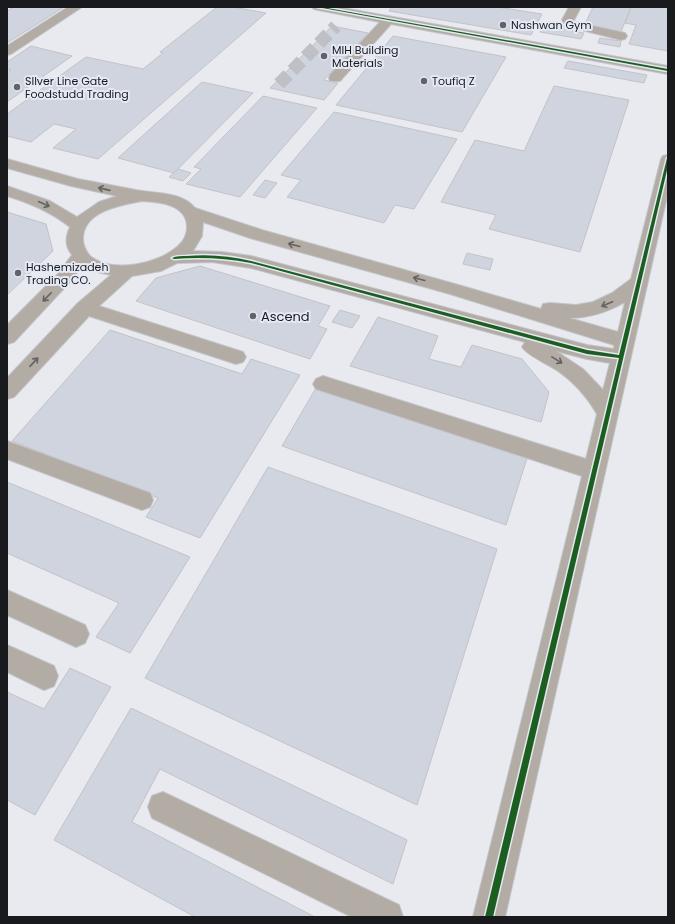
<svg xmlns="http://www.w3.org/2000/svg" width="675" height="924" viewBox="0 0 675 924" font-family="Poppins,sans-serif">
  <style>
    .building { fill: #d0d4de; stroke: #c2c3c7 }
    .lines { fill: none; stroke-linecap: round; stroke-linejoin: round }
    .minor-tunnel { stroke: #bec0c6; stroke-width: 13; stroke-dasharray: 13 6; stroke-linecap: butt }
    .minor-casing { stroke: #c3c5c9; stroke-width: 2 }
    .minor { fill: #b2aca5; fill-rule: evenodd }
    .cycleway-casing { stroke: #e5e9f4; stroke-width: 3 }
    .cycleway { fill: #1b5e20; fill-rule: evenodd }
    .oneway { stroke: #656361 }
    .poi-dot { fill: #616367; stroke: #e5e9f4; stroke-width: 1.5 }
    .labels { text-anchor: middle; stroke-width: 4; stroke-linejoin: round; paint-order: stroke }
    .far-poi-label { font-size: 11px; fill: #181a1d; stroke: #e5e9f4; text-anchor: start }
    .poi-label { font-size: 13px; fill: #181a1d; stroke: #e5e9f4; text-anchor: start }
  </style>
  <rect width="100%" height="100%" fill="#e8eaf0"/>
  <g class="building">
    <polygon points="14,7 64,7 7,43 7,11"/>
    <polygon points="217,7 233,7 266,13 98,159 53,148 76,129 54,124 31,142 7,136 7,114 86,57 143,69 163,53 160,52"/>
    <polygon points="392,7 497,7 542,14 531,35 389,11"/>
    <polygon points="593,7 631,7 621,32 584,26"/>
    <polygon points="631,7 668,7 668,51 629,44 636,25 625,23"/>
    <polygon points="545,23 573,28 572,31 584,33 581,39 540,32"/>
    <polygon points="332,26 368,33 324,80 338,83 324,100 270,88"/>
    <polygon points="393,36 506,57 462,132 336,105"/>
    <polygon points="600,38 621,41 620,47 598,43"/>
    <polygon points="31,46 72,56 7,102 7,73 11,70 7,69 7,62"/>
    <polygon points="568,61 647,75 644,83 564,68"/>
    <polygon points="202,82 253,93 174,173 118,158"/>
    <polygon points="554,86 629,100 580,252 489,229 496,215 441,202 475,140 524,151"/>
    <polygon points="263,96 317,108 240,197 186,184 201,169 194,167"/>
    <polygon points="334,112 457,139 414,209 395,205 384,223 287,197 301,180 281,175"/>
    <polygon points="178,169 191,173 183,181 169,177"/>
    <polygon points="265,180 277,183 265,198 253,195"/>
    <polygon points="7,212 46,224 53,251 7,295"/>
    <polygon points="467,253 493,259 490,270 463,264"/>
    <polygon points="200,266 330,306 318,326 327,329 310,359 136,301 156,278"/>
    <polygon points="340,310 360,316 352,328 332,322"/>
    <polygon points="378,317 438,336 429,359 461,367 472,345 522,359 549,392 541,422 350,366"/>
    <polygon points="110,330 242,374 251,359 300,375 200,538 146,517 158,498 12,441"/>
    <polygon points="316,388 527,458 506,525 282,446"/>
    <polygon points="268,467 497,549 417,805 145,678"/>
    <polygon points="7,482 190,557 130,653 96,637 119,603 7,553"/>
    <polygon points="70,668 111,687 35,815 7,800 7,692 44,709"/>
    <polygon points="131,708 407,840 393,884 160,769 132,822 315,917 195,917 54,840"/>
  </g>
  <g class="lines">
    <polyline class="minor-tunnel" points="279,84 336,26"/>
    <g class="minor-casing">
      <g id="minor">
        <polygon points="68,7 82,7 11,54 7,55 7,46"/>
        <polygon points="312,7 337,7 668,66 668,74 391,24 340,81 330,81 329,78 330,75 380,22 318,10 314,9"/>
        <polygon points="569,7 581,7 574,20 575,22 625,33 627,36 625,39 621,40 566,26 562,20"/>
        <path d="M668 155V192L505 917H473L582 476 316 389 313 384 316 379 323 376 586 459 597 414C587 397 574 382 558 371 548 364 528 356 522 347L525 342 251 268 212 262 177 263 161 271 132 276 99 306 243 352 246 357 243 362 236 364 89 316 14 397 7 399V378L78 303 111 275 93 271 82 266 69 283 14 342 7 344V325L57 275 72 255C65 246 65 238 70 227 51 212 30 203 7 196V186L50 201 77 217 99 202 117 196 71 186 7 168V159L78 179 131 189C150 194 181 190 195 208L262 230 462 286 541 309 543 304 550 303 576 305 593 302 612 293 631 279 661 159 663 156ZM142 201C159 202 187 204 187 227 187 234 184 241 178 246 159 264 112 274 90 256 86 251 83 246 83 239 83 211 121 205 142 201ZM203 222 250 238 450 294 614 345V349L587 345 251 256 222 252 193 251 202 236ZM625 302 618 332 569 318C589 318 608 312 625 302ZM556 351 587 359 610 363 603 390 583 369Z"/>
        <polygon points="7,441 150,493 153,500 150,507 142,510 7,459"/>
        <polygon points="7,590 85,625 89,634 85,643 76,647 7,615"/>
        <polygon points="7,645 54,666 58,676 54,686 44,690 7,672"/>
        <polygon points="163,792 399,905 403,917 352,917 152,818 148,807 152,796"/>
      </g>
    </g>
    <use href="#minor" class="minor"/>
    <g class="cycleway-casing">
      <g id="cycleway">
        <polygon points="317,7 322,7 668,69 668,71"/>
        <path d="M667 158H668V166L493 917H485L619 358 587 354 251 263C225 258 200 257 174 259L172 258C176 256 182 256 187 256 209 254 230 256 251 261L587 350 619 355Z"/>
      </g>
    </g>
    <use href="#cycleway" class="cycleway"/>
  </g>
  <defs><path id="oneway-shaft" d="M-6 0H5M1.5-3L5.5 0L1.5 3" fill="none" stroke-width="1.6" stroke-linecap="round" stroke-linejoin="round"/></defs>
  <g class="oneway">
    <use href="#oneway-shaft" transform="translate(104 189) rotate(-167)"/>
    <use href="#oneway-shaft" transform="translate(44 204) rotate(24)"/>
    <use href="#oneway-shaft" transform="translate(294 245) rotate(-165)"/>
    <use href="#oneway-shaft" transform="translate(419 279) rotate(-165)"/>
    <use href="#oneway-shaft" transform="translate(47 297) rotate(134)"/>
    <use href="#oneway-shaft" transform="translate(607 304) rotate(157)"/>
    <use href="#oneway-shaft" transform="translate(557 360) rotate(31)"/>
    <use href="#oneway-shaft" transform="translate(34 362) rotate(-47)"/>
  </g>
  <g class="poi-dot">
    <circle cx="503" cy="25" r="4"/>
    <circle cx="324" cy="56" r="4"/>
    <circle cx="424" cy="81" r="4"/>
    <circle cx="17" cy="87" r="4"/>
    <circle cx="18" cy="273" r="4"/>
    <circle cx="253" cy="316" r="4"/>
  </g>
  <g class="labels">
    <g class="far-poi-label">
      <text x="511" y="29">Nashwan Gym</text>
      <text x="332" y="54">MIH Building<tspan x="332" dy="13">Materials</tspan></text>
      <text x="25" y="85">SIlver Line Gate<tspan x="25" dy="13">Foodstudd Trading</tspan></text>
      <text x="432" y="85">Toufiq Z</text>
      <text x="26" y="271">Hashemizadeh<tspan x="26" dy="13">Trading CO.</tspan></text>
    </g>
    <g class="poi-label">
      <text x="261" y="321">Ascend</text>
    </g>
  </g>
  <rect width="675" height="924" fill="none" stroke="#181a1d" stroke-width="16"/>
</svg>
